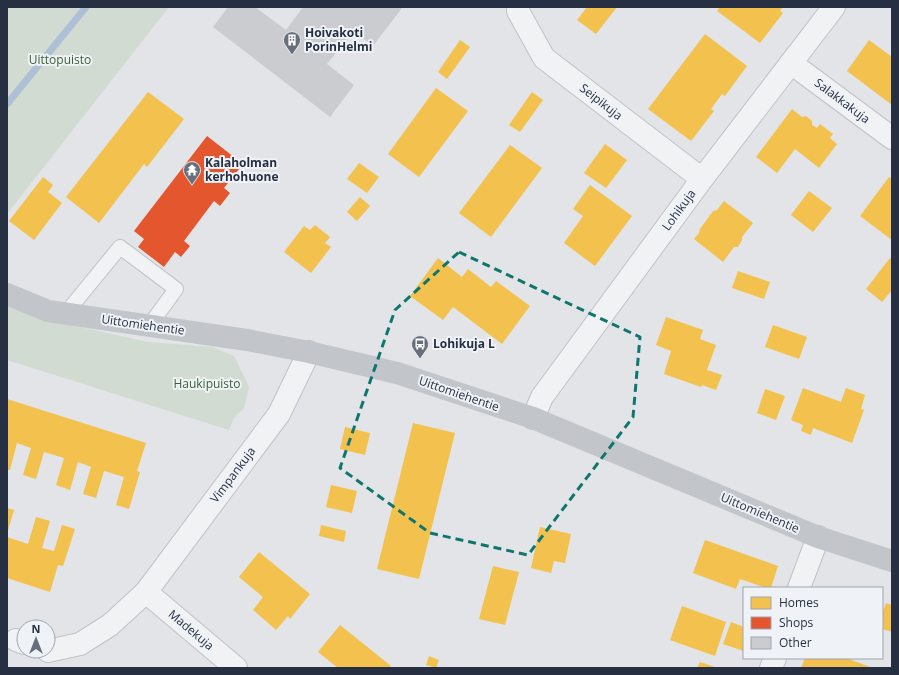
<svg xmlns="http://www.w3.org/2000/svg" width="899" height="675" viewBox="0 0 899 675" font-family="'Open Sans',sans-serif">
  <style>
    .green { fill: #d2dbd2 }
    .homes { fill: #f2c14e }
    .shops { fill: #e4572e }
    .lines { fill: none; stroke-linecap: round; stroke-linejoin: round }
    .stream { stroke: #aec0d5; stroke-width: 7 }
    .building { fill: #cacccf }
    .lane-casing { stroke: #c0c2c5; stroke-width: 16 }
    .street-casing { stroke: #c0c2c5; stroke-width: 24 }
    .lane { stroke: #f1f2f4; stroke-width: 14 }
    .street { stroke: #f1f2f4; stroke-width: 22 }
    .secondary { stroke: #c2c5ca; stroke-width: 22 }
    .marked { fill: none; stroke: #0f766e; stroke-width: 3; stroke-dasharray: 8 5; stroke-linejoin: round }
    .labels { text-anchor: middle; stroke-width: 4; stroke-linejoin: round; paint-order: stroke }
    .poi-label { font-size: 12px; font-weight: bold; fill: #273042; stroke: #eff2f7; text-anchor: start }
    .park-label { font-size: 12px; fill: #3b5f33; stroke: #eff2f7 }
    .street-label { font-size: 12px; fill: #273042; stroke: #eff2f7 }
  </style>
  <rect width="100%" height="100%" fill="#e2e4e7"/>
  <g class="green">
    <polygon points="7,7 169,7 7,214"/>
    <polygon points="7,303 40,318 148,342 212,347 234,356 249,387 244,408 234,418 229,430 7,360"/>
  </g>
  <g class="homes">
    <polygon points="587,7 617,7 596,34 577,20"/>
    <polygon points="720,7 783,7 780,11 783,13 760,43 717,11"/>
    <polygon points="705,34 747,66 725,96 722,94 711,109 714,111 691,141 648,109"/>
    <polygon points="460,40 470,47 447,79 438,72"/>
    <polygon points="869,40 892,57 892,105 847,71"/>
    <polygon points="436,88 468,111 419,177 388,154"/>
    <polygon points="148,92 184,119 147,167 144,164 99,223 66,197"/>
    <polygon points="532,92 543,100 520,132 509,125"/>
    <polygon points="792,109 802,117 806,116 812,121 812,125 817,128 820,124 833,134 830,138 837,144 819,168 795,149 777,173 756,157"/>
    <polygon points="605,144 627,160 606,188 584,173"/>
    <polygon points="510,145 542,168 491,237 459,213"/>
    <polygon points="359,163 379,177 367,193 347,179"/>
    <polygon points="43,177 53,185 48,192 62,203 34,240 9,221"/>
    <polygon points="889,177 892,179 892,240 860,216"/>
    <polygon points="590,185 632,216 595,266 564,243 583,216 573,209"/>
    <polygon points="809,191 832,208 813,232 791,215"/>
    <polygon points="360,197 370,206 357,221 347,212"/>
    <polygon points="724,201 753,223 742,237 742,240 738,247 734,247 723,262 694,239 699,233 700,229 713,211 717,210"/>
    <polygon points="315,225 330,237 325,243 331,247 311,273 284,252 304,226 310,230"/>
    <polygon points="438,258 462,277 468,269 491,287 496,281 530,306 502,344 453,307 443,320 410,296"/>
    <polygon points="890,258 892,259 892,290 882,302 866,289"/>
    <polygon points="738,271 770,282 764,299 732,288"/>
    <polygon points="666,317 703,330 700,339 716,345 707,370 722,375 716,390 702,385 701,387 664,374 671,351 656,345"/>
    <polygon points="773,325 807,337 799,359 765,347"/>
    <polygon points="803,388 841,402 846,388 865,395 861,409 864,410 852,443 813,428 811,435 801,431 803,425 791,420"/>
    <polygon points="765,389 785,396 776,420 757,413"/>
    <polygon points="7,399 146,443 137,471 140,472 129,509 116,505 124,477 104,471 96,498 83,494 91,467 78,462 70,490 56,485 64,458 44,452 36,479 23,475 31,448 17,443 10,470 7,470"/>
    <polygon points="413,423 455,433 419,579 377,569"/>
    <polygon points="345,427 370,433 365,455 340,449"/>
    <polygon points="331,485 357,491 352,513 326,507"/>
    <polygon points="7,508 14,510 7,534"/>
    <polygon points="36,517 50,521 42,548 54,551 62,525 75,529 63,566 58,565 50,592 7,578 7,537 28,544"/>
    <polygon points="321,525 346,531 344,542 319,536"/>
    <polygon points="540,527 571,534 565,563 554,561 551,573 531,568"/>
    <polygon points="705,540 778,566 771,588 766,588 740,579 736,589 693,573"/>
    <polygon points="259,552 310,594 290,619 288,616 276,630 253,610 263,597 239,577"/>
    <polygon points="493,566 519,572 505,625 479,619"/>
    <polygon points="886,603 892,605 892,632 882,629 882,614"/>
    <polygon points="682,606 726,622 715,656 670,640"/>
    <polygon points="731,622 744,627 744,651 723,644"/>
    <polygon points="340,625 391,666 389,668 338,668 318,652"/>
    <polygon points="429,656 439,660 436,668 426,665"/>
    <polygon points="805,658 846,658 873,668 801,668"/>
    <polygon points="700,662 718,668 697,668"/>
  </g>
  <polygon class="shops" points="207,136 243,164 224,188 230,193 220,206 214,201 184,241 190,246 181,257 175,252 164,267 138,247 144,239 134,231"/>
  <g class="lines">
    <polyline class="stream" points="7,104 86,7"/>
  </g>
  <polygon class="building" points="228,7 255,7 286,30 303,7 402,8 373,46 353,31 327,64 354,85 330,117 213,27"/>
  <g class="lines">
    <g class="lane-casing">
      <polyline id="lane" points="66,313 120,247 176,289 149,326"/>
    </g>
    <g class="street-casing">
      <g id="street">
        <polyline points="518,11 544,58 702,179"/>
        <polyline points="791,63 892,138"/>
        <polyline points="533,418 542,397 702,179 834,7"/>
        <polyline points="799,588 818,537"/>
        <polyline points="146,592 236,668"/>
        <polyline points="16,640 24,643"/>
        <polyline points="48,651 80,644 110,625 146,592 279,414 309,352"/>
        <polyline points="771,668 775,658"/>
      </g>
    </g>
    <use href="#lane" class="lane"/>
    <use href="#street" class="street"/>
    <polyline class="secondary" points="7,294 48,311 247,340 309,352 397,373 533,418 818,537 892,561"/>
  </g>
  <path class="marked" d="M459 252 640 337 633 417 528 555 430 533 340 468 395 310Z"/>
  <defs>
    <g id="building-pin" transform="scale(0.9)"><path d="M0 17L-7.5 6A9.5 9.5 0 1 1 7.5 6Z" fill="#686f7c" stroke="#eff2f7"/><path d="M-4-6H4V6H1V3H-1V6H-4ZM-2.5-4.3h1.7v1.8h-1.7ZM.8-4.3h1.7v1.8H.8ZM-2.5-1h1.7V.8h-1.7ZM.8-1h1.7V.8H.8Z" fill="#fff"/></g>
    <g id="temple-pin" transform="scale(0.9)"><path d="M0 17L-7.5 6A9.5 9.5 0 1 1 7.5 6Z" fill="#686f7c" stroke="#eff2f7"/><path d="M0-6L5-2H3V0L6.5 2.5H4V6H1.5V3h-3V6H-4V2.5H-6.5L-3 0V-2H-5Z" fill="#fff"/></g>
    <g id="bus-pin" transform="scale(0.9)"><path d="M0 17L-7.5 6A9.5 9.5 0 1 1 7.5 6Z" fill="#686f7c" stroke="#eff2f7"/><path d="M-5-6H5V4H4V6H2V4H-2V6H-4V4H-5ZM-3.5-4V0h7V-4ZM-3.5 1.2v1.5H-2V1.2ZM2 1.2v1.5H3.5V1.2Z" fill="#fff"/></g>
  </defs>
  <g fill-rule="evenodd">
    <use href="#building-pin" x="292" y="40"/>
    <use href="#temple-pin" x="192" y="170"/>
    <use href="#bus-pin" x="420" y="344"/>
  </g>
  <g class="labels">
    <g class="poi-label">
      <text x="305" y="37">Hoivakoti<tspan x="305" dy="14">PorinHelmi</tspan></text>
      <text x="205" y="167">Kalaholman<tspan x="205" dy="14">kerhohuone</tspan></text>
      <text x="433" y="348">Lohikuja L</text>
    </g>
    <g class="park-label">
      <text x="60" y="64">Uittopuisto</text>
      <text x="207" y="388">Haukipuisto</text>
    </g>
    <g class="street-label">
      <text transform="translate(842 101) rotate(37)" y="4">Salakkakuja</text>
      <text transform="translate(601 102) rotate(38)" y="4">Seipikuja</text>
      <text transform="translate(679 210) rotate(-54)" y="4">Lohikuja</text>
      <text transform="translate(143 325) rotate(8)" y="4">Uittomiehentie</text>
      <text transform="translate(459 394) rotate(19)" y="4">Uittomiehentie</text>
      <text transform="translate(233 475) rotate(-53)" y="4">Vimpankuja</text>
      <text transform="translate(760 513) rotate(23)" y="4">Uittomiehentie</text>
      <text transform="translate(191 630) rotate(40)" y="4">Madekuja</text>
    </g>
  </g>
  <rect width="899" height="675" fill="none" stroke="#273042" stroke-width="16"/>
  <rect x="743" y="587" width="140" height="72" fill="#eff2f7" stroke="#9fa4af"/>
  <rect x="751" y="597" width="20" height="12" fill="#f2c14e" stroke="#9fa4af"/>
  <text x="779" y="607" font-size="12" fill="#273042">Homes</text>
  <rect x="751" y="617" width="20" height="12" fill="#e4572e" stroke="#9fa4af"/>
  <text x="779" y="627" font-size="12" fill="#273042">Shops</text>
  <rect x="751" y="637" width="20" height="12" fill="#cacccf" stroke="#9fa4af"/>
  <text x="779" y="647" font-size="12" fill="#273042">Other</text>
  <g transform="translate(36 639)"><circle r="19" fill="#eff2f7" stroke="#9fa4af"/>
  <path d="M0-3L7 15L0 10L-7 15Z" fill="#686f7c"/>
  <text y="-6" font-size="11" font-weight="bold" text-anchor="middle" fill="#273042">N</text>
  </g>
</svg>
